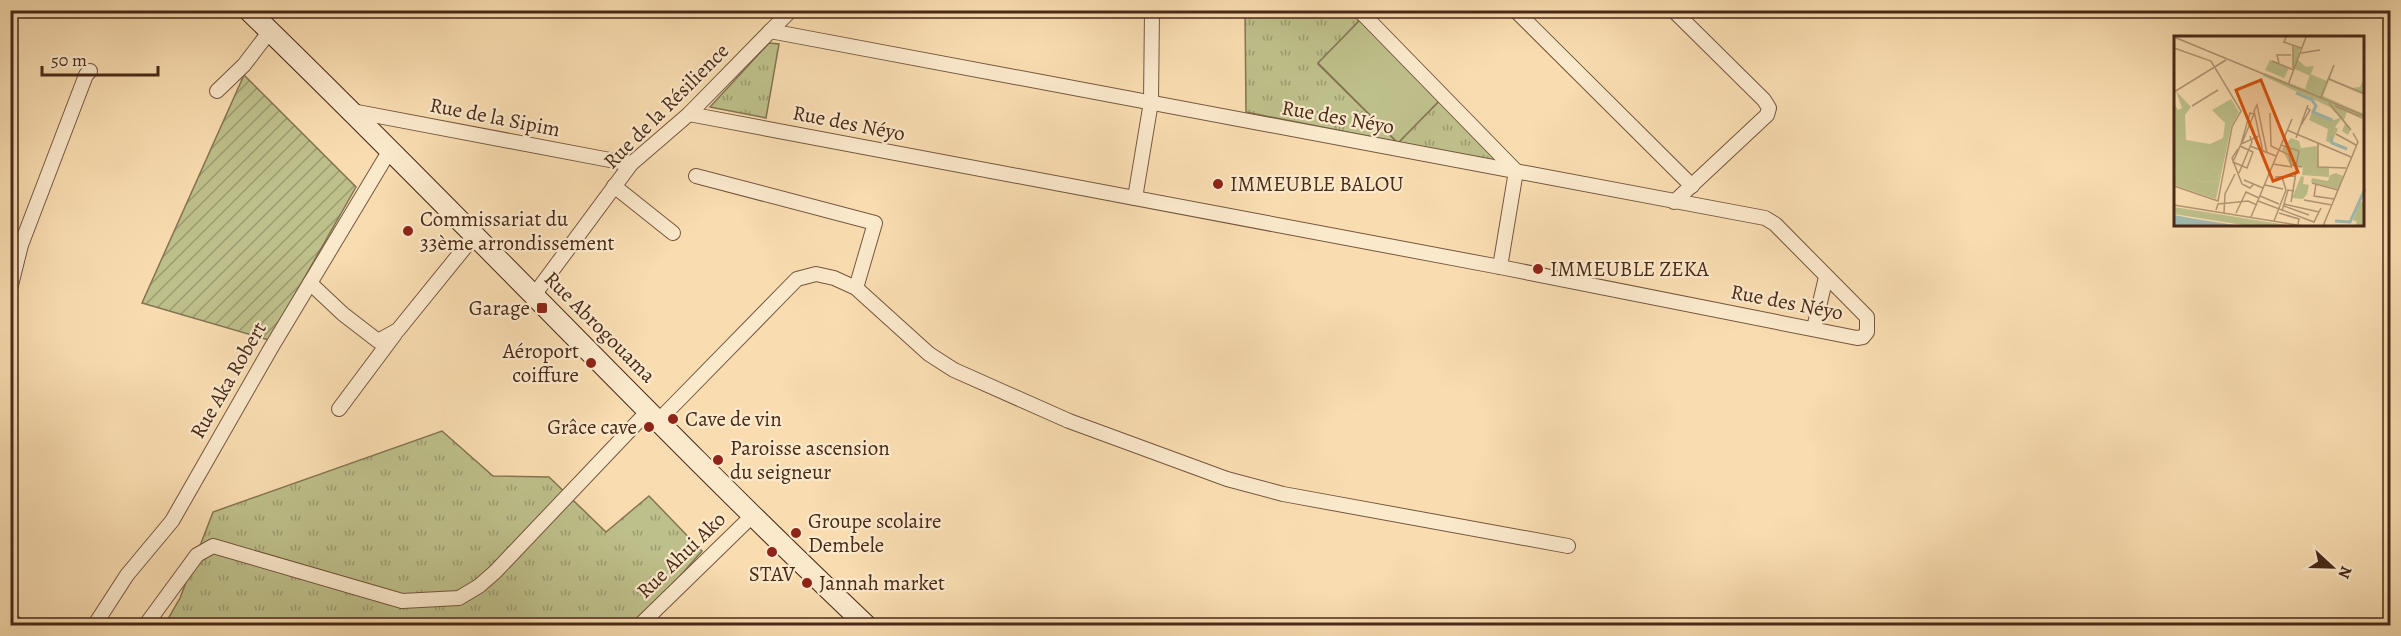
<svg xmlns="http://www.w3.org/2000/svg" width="2401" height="636" viewBox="0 0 2401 636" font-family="Alegreya,serif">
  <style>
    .grass { fill: url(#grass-tufts); stroke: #847452; stroke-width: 1.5 }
    .garden { fill: url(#garden-furrows); stroke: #847452; stroke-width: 1.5 }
    .pitch { fill: #bec08b; stroke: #847452; stroke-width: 1.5 }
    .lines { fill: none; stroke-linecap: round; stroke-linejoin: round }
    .street-casing { stroke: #75563e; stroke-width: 16 }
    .secondary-casing { stroke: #492918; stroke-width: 22 }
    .street { stroke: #fbe9cc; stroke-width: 14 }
    .secondary { stroke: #fbe9cc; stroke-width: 20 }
    .poi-dot { fill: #8f2418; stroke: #fbe9cc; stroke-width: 2 }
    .labels { text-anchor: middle; stroke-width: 4.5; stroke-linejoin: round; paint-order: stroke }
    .street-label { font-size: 21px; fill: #492918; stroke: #fbe9cc }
    .poi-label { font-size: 21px; fill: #492918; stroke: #fbe9cc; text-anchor: start }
    .inset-river { fill: none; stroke: #9fbbb3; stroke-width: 3 }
    .inset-road { fill: none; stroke: #b39574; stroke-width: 1.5 }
    .view { fill: #d8540d; fill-opacity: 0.15; stroke: #d8540d; stroke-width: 3 }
    .inset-edge { fill: none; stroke: #492918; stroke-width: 3 }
  </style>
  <defs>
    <pattern id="grass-tufts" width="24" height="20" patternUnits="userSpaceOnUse" patternTransform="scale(1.5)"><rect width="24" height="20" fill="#bec08b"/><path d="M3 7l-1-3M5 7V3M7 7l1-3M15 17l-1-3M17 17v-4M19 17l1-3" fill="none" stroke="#9c9c71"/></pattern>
    <pattern id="garden-furrows" width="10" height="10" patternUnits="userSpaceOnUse" patternTransform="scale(1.5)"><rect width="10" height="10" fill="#bec08b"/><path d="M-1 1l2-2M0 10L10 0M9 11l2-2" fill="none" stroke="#9c9c71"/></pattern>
  </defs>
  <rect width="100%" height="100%" fill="#f9ddb1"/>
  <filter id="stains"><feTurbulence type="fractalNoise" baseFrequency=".00333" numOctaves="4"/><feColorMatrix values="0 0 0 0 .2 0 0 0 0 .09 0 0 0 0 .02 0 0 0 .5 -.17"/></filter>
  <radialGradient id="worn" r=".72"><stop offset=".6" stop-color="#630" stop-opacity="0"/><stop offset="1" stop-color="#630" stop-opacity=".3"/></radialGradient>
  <g class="grass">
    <polygon points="1245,11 1350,11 1360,20 1318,64 1398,143 1441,99 1503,163 1246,112"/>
    <polygon points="769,43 779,44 766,118 710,107"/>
    <polygon points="442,431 493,476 549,477 606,532 649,496 702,551 639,623 641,625 164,626 180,598 213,512"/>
  </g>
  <polygon class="garden" points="244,75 356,187 269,340 142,303"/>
  <polygon class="pitch" points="1360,20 1441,99 1398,143 1318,63"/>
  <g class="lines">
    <g class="street-casing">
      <g id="street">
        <polyline points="1359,10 1516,171 1500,267"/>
        <polyline points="1515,10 1692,186"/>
        <polyline points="1673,10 1764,100 1769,108 1767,115 1674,202"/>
        <polyline points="217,91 244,65 270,31"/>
        <polyline points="352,111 631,164"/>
        <polyline points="689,114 1500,267 1857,338 1863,337 1867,332 1867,317 1775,224 1765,218 770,31"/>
        <polyline points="696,176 875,223 856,288"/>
        <polyline points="614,186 673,233"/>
        <polyline points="1135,198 1151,102 1152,10"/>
        <polyline points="310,283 343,314 378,341 398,330 475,235"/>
        <polyline points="10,289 21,245 86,75 90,71"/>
        <polyline points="534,295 631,164 689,114 791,10"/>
        <polyline points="1814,328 1826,277"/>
        <polyline points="339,409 395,334"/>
        <polyline points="659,420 797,279 816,274 834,278 856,288 929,354 954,370 1069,421 1227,479 1283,494 1568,546"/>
        <polyline points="10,621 20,626"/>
        <polyline points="94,626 127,575 172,521 271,348 390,150"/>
        <polyline points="145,626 197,555 213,546 402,601 459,598 479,586 495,572 649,410"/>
        <polyline points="639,626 753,515"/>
      </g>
    </g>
    <g class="secondary-casing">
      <path id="secondary" d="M248 10C457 212 656 426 867 626"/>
    </g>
    <use href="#street" class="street"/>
    <use href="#secondary" class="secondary"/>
  </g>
  <g class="poi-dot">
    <circle cx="1218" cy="184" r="6"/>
    <circle cx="408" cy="231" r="6"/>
    <circle cx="1538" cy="269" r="6"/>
    <rect x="536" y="302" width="12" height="12" rx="3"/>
    <circle cx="591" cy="363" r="6"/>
    <circle cx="673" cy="419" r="6"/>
    <circle cx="649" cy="427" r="6"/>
    <circle cx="718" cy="460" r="6"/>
    <circle cx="796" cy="533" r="6"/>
    <circle cx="772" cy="552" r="6"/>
    <circle cx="807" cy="583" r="6"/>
  </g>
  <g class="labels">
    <g class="street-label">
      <text transform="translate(666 106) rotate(-45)" y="7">Rue de la Résilience</text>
      <text transform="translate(495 117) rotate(11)" y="7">Rue de la Sipim</text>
      <text transform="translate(1338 117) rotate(10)" y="7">Rue des Néyo</text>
      <text transform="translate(849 123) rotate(11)" y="7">Rue des Néyo</text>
      <text transform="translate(1787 302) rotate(11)" y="7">Rue des Néyo</text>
      <text transform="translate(600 327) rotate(45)" y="7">Rue Abrogouama</text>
      <text transform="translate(228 380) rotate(-60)" y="7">Rue Aka Robert</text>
      <text transform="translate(681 555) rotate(-44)" y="7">Rue Ahui Ako</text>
    </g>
    <g class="poi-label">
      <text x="1230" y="191">IMMEUBLE BALOU</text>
      <text x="420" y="226">Commissariat du<tspan x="420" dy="24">33ème arrondissement</tspan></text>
      <text x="1550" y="276">IMMEUBLE ZEKA</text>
      <text x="530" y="315" text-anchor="end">Garage</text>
      <text x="579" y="358" text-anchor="end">Aéroport<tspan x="579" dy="24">coiffure</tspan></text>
      <text x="685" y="426">Cave de vin</text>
      <text x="637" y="434" text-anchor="end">Grâce cave</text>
      <text x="730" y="455">Paroisse ascension<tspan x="730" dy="24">du seigneur</tspan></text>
      <text x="808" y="528">Groupe scolaire<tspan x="808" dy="24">Dembele</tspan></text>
      <text x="772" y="581" text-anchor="middle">STAV</text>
      <text x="819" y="590">Jannah market</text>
    </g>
  </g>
  <g transform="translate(2174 36)">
    <rect width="190" height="190" fill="#f9ddb1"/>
    <path d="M119 11 126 12 124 24 132 31 140 30 136 40 119 32ZM96 24 115 32 110 42 91 34ZM160 29 156 43 176 52 186 51 190 42V59L155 44 149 60 190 78V84L173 76 170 84 177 93 174 99 168 95 171 88 167 83 161 91 164 93 158 106 176 115 152 105 154 93 135 84 140 71 141 76 160 84 166 82 156 71 89 40 90 37 146 59ZM117 102 125 105 127 112 143 110 145 132 155 131V141L128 139 129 131 116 129 108 113ZM39 132 45 136 44 144 32 147 21 143 24 135ZM127 140 130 141 129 148 135 149 133 158 129 163 118 162ZM190 164V190H181L183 186 179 184 186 167Z" fill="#bec08b"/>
    <path d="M2 55 17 71 11 79 12 104 36 108 49 102 51 87 38 74 57 63 65 76 57 91 42 163 0 149V67L4 74 8 72ZM39 132 45 136 44 144 32 147 21 143 25 135 34 136ZM0 171 118 190H75L0 178Z" fill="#bec08b" fill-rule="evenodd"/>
    <path d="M136 38 153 45 147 60 131 53ZM162 137 169 140 164 153 137 146 138 142 154 145 156 139Z" fill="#bec08b"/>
    <path d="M0 179 21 183 67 190H0Z" fill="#9fbbb3"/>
    <path class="inset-river" d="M122 57 138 64 142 70 139 76 158 84M157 101 158 107 173 113M161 185 176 186 191 153"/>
    <path class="inset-road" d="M0 1 191 80M112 1 110 6 127 12M0 12 37 25 67 75 58 91 44 165 0 150M127 17 146 14M98 25 120 34M105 27 103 19H117M119 32V10M155 43 191 58M114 49 132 1M0 56 52 24M147 61 160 29M155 67 177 94M18 70 44 54M161 70 187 81M96 77 97 110 105 114M127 89 136 74 133 72M113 94 177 121M162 98 182 109M122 102 134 69M68 107 80 78M144 107V131L172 132M67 108 76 77 80 78M107 109 125 115 122 130M66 110 79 116 73 132 59 126 67 108 85 100M76 110 102 120M64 113 58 122 68 148 76 152 80 148M105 114 115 119 117 129 128 131M89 116 80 75 83 69 93 117M99 128 118 131M65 137 78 106 76 100M101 141 122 140M70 144 89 152M138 147 164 154M142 148 140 160 160 163M91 149 109 153M86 160 105 168M130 164 158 169M84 165 140 186 147 172M117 166 123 131M110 168 145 176M0 169 129 190M110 170 135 179M42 174 44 168 74 165 83 169M108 175 114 154 120 155M50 177 51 158 61 138M62 177 72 156 85 162M105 177 125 183 124 188M77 181 118 83M100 185 112 154 108 141M149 190 184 106 179 97"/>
    <path class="view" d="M87 44 124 136 99 145 62 54Z"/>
    <rect width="190" height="190" class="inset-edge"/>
  </g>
  <rect width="2401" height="636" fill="none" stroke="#f9ddb1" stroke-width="36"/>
  <rect x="12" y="12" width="2377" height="612" fill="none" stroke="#492918" stroke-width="3"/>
  <rect x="18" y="18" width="2365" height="600" fill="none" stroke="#492918" stroke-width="1.5"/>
  <g transform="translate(2332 567) rotate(112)" stroke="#fbe9cc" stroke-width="4.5" paint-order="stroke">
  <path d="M0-4.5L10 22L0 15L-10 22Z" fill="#492918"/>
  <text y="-9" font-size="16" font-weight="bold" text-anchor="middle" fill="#492918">N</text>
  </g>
  <path d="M42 66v9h116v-9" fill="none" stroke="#492918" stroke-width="3"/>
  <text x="51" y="66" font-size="18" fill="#492918" stroke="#fbe9cc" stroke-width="4.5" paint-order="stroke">50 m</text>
  <rect width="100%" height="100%" filter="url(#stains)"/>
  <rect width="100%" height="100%" fill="url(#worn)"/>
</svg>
